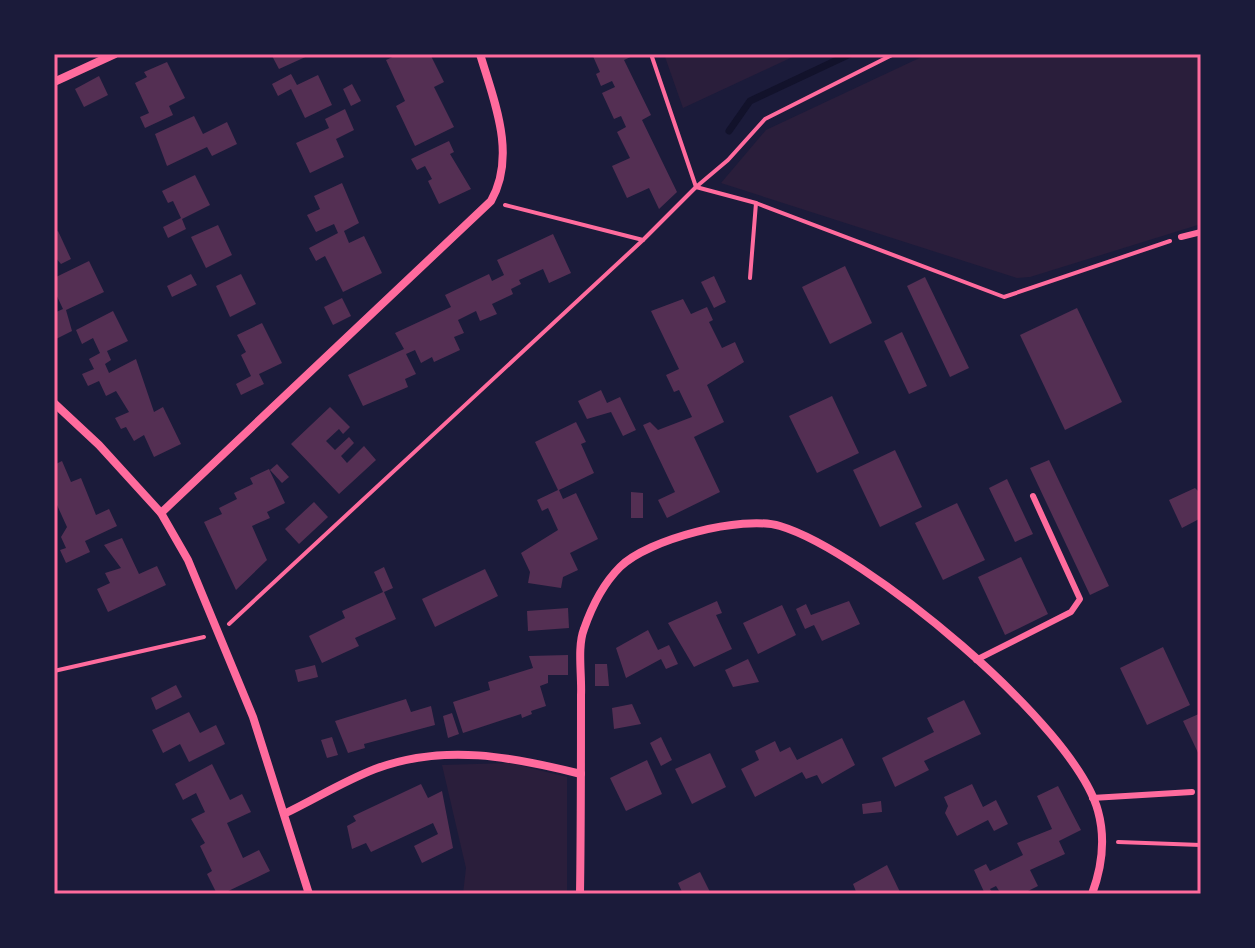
<svg xmlns="http://www.w3.org/2000/svg" width="1255" height="948" viewBox="0 0 1255 948" font-family="'Source Sans 3',sans-serif">
  <style>
    .green { fill: #2a1e3b }
    .lines { fill: none; stroke-linecap: round; stroke-linejoin: round }
    .stream { stroke: #12122b; stroke-width: 7 }
    .building { fill: #542f53 }
    .path { stroke: #ff6b9d; stroke-width: 4 }
    .service { stroke: #ff6b9d; stroke-width: 6 }
    .minor { stroke: #ff6b9d; stroke-width: 8 }
    .neatline { fill: none; stroke: #ff6b9d; stroke-width: 3 }
  </style>
  <rect width="100%" height="100%" fill="#1b1b3a"/>
  <g class="green">
    <polygon points="664,54 799,54 683,108"/>
    <polygon points="928,54 1201,54 1201,224 1030,277 1017,278 721,183 766,130"/>
    <polygon points="510,763 567,777 567,894 463,894 466,868 442,765"/>
  </g>
  <g class="lines">
    <polyline class="stream" points="729,131 750,101 850,54"/>
  </g>
  <g class="building">
    <polygon points="271,54 312,54 279,69"/>
    <polygon points="399,54 430,54 444,82 434,87 454,127 415,146 396,106 405,101 386,60"/>
    <polygon points="592,54 637,54 624,60 651,115 642,120 677,192 659,209 649,188 627,198 612,166 630,158 617,132 626,127 621,116 614,119 602,93 615,87 612,81 601,86 596,74 600,72"/>
    <polygon points="167,62 185,98 169,106 173,115 145,128 140,117 149,113 135,83 147,77 144,72"/>
    <polygon points="291,74 297,85 318,75 332,105 305,118 291,89 278,96 272,84"/>
    <polygon points="99,76 108,95 84,107 75,89"/>
    <polygon points="352,84 361,101 351,106 343,89"/>
    <polygon points="345,109 354,130 336,139 344,157 310,173 296,143 329,128 325,119"/>
    <polygon points="194,116 203,134 227,122 237,144 212,156 207,147 167,166 155,134"/>
    <polygon points="449,141 454,152 450,154 471,189 439,204 428,181 432,179 425,166 417,170 411,159"/>
    <polygon points="195,175 210,205 182,219 186,229 168,238 163,227 181,218 173,201 168,203 162,191"/>
    <polygon points="342,183 359,223 344,231 349,243 364,236 382,273 343,292 325,256 316,261 309,248 338,233 334,224 316,232 307,215 320,209 314,196"/>
    <polygon points="218,225 232,255 206,268 191,237"/>
    <polygon points="58,231 71,259 61,264 54,256 54,233"/>
    <polygon points="553,234 571,273 549,283 543,269 519,280 521,284 511,289 513,294 492,304 497,314 480,321 476,311 458,320 464,333 454,337 460,350 434,362 432,357 421,363 415,350 406,354 416,374 405,379 408,387 363,406 348,375 404,349 395,333 451,307 445,295 489,274 492,281 504,275 497,260"/>
    <polygon points="89,261 104,292 66,310 72,331 54,340 54,313 63,309 54,290 54,278"/>
    <polygon points="845,266 872,323 830,344 802,287"/>
    <polygon points="191,274 197,285 172,297 167,286"/>
    <polygon points="241,274 256,304 230,317 216,286"/>
    <polygon points="714,276 726,302 714,308 701,282"/>
    <polygon points="925,277 969,368 950,377 907,286"/>
    <polygon points="342,298 351,316 333,325 324,307"/>
    <polygon points="683,299 691,314 707,307 713,320 709,322 722,348 735,342 744,362 707,385 724,422 694,437 720,492 667,518 658,500 675,492 643,425 650,422 658,430 692,417 679,390 674,392 666,375 679,369 651,311"/>
    <polygon points="1077,308 1122,402 1065,430 1020,335"/>
    <polygon points="113,311 128,341 107,351 111,360 105,364 109,373 136,359 154,412 163,407 181,444 154,457 144,435 134,441 126,427 121,429 115,418 129,412 116,391 106,396 99,381 88,386 82,374 94,369 89,359 100,353 93,338 82,344 76,330"/>
    <polygon points="262,323 282,363 259,374 264,384 241,395 236,384 251,376 241,355 246,352 237,335"/>
    <polygon points="902,332 927,386 909,394 884,341"/>
    <polygon points="601,390 607,403 620,397 636,430 623,436 611,412 587,419 578,401"/>
    <polygon points="832,396 859,453 817,473 789,416"/>
    <polygon points="330,407 350,427 343,434 339,429 326,441 335,450 349,437 354,443 341,456 347,463 364,446 376,460 339,494 291,444"/>
    <polygon points="576,422 586,442 581,444 594,473 559,490 563,499 576,493 598,539 570,553 578,570 563,577 561,588 528,583 530,572 521,553 558,530 548,508 542,511 537,500 558,490 535,442"/>
    <polygon points="895,450 922,507 880,527 853,470"/>
    <polygon points="1049,460 1109,586 1090,595 1030,468"/>
    <polygon points="62,461 71,482 81,478 96,515 109,509 117,526 85,541 90,552 66,563 60,550 66,548 61,537 67,527 57,505 54,506 54,465"/>
    <polygon points="277,464 289,477 282,483 270,470"/>
    <polygon points="269,469 285,503 267,512 270,518 252,526 267,560 236,590 204,522 222,514 219,508 237,499 234,493 253,484 250,478"/>
    <polygon points="1007,479 1033,534 1015,542 989,488"/>
    <polygon points="1195,488 1201,494 1201,518 1182,528 1169,500"/>
    <polygon points="631,492 643,493 643,518 631,518"/>
    <polygon points="314,502 328,517 299,544 285,529"/>
    <polygon points="957,503 985,560 943,580 915,523"/>
    <polygon points="122,538 139,574 157,566 166,585 108,612 97,589 110,583 105,573 121,568 104,545"/>
    <polygon points="1021,557 1048,614 1005,635 978,577"/>
    <polygon points="384,567 393,588 384,592 396,619 355,638 359,646 322,663 309,636 345,618 342,611 383,592 374,572"/>
    <polygon points="485,569 498,596 435,627 422,599"/>
    <polygon points="717,601 722,613 716,615 732,649 694,667 668,623"/>
    <polygon points="849,601 860,624 822,641 814,625 805,629 796,609 806,604 811,615"/>
    <polygon points="782,605 796,635 758,654 743,623"/>
    <polygon points="568,608 569,628 528,631 527,611"/>
    <polygon points="648,630 658,650 669,645 678,664 666,669 661,659 626,678 616,648"/>
    <polygon points="1163,647 1190,705 1147,725 1120,668"/>
    <polygon points="568,655 568,675 548,675 548,683 540,686 546,706 531,711 532,714 522,718 521,714 463,733 453,702 490,690 488,682 533,668 529,656"/>
    <polygon points="748,659 759,682 733,687 725,670"/>
    <polygon points="595,664 607,664 609,686 595,686"/>
    <polygon points="315,665 318,677 298,682 295,670"/>
    <polygon points="176,685 182,697 156,710 151,698"/>
    <polygon points="406,699 411,712 431,706 435,725 364,744 365,748 348,753 335,721"/>
    <polygon points="964,700 981,734 924,761 929,770 895,787 882,758 934,732 927,718"/>
    <polygon points="632,704 641,724 614,729 612,708"/>
    <polygon points="189,712 200,733 216,725 225,744 189,762 180,744 163,753 152,730"/>
    <polygon points="452,713 459,734 448,738 443,716"/>
    <polygon points="1201,713 1201,759 1183,721"/>
    <polygon points="332,737 338,755 327,758 321,740"/>
    <polygon points="661,737 672,760 661,766 650,743"/>
    <polygon points="842,738 855,765 822,784 817,775 806,779 802,772 755,797 741,769 759,760 755,751 775,741 780,752 790,747 797,760"/>
    <polygon points="710,753 726,787 692,804 675,769"/>
    <polygon points="647,760 662,794 626,811 610,778"/>
    <polygon points="212,764 230,800 242,794 251,812 227,823 243,858 259,850 270,871 222,894 217,894 207,874 212,871 200,846 205,843 191,819 205,812 196,793 183,800 175,784"/>
    <polygon points="421,784 428,798 442,791 453,848 422,863 414,846 438,834 433,823 371,852 366,843 352,849 347,826 356,821 353,816"/>
    <polygon points="972,784 983,807 996,800 1008,824 994,831 988,820 957,836 945,813 948,806 944,797"/>
    <polygon points="1058,786 1081,830 1059,841 1065,854 1030,870 1038,886 1024,893 1001,894 996,886 990,889 992,892 985,894 974,870 986,864 990,871 1023,855 1017,843 1052,829 1037,796"/>
    <polygon points="881,801 882,812 863,814 862,804"/>
    <polygon points="887,865 900,892 857,894 853,884"/>
    <polygon points="700,872 711,894 683,894 678,883"/>
  </g>
  <g class="lines">
    <g class="path">
      <polyline points="651,54 696,187 728,160 765,119 894,54"/>
      <polyline points="505,205 643,240 696,187 756,203 1004,297 1170,241"/>
      <polyline points="750,278 756,203"/>
      <polyline points="229,624 643,240"/>
      <polyline points="54,671 204,637"/>
      <polyline points="1118,842 1201,845"/>
    </g>
    <g class="service">
      <polyline points="1181,237 1201,232"/>
      <polyline points="976,660 1071,612 1080,599 1033,496"/>
      <polyline points="1092,798 1192,792"/>
    </g>
    <g class="minor">
      <polyline points="54,82 115,54"/>
      <polyline points="54,403 99,445 161,513 188,560 253,717 309,894"/>
      <path d="M161 513 491 201C517 155 494 101 480 54"/>
      <path d="M286 813C315 799 344 781 375 769 444 743 513 757 581 774"/>
      <path d="M580 894C581 828 581 761 581 695 582 675 577 647 584 629 592 606 603 584 620 567 648 539 742 515 780 526 864 551 1075 725 1098 811 1106 840 1102 867 1092 894"/>
    </g>
  </g>
  <rect width="1255" height="948" fill="none" stroke="#1b1b3a" stroke-width="112"/>
  <rect x="56" y="56" width="1143" height="836" class="neatline"/>
</svg>
